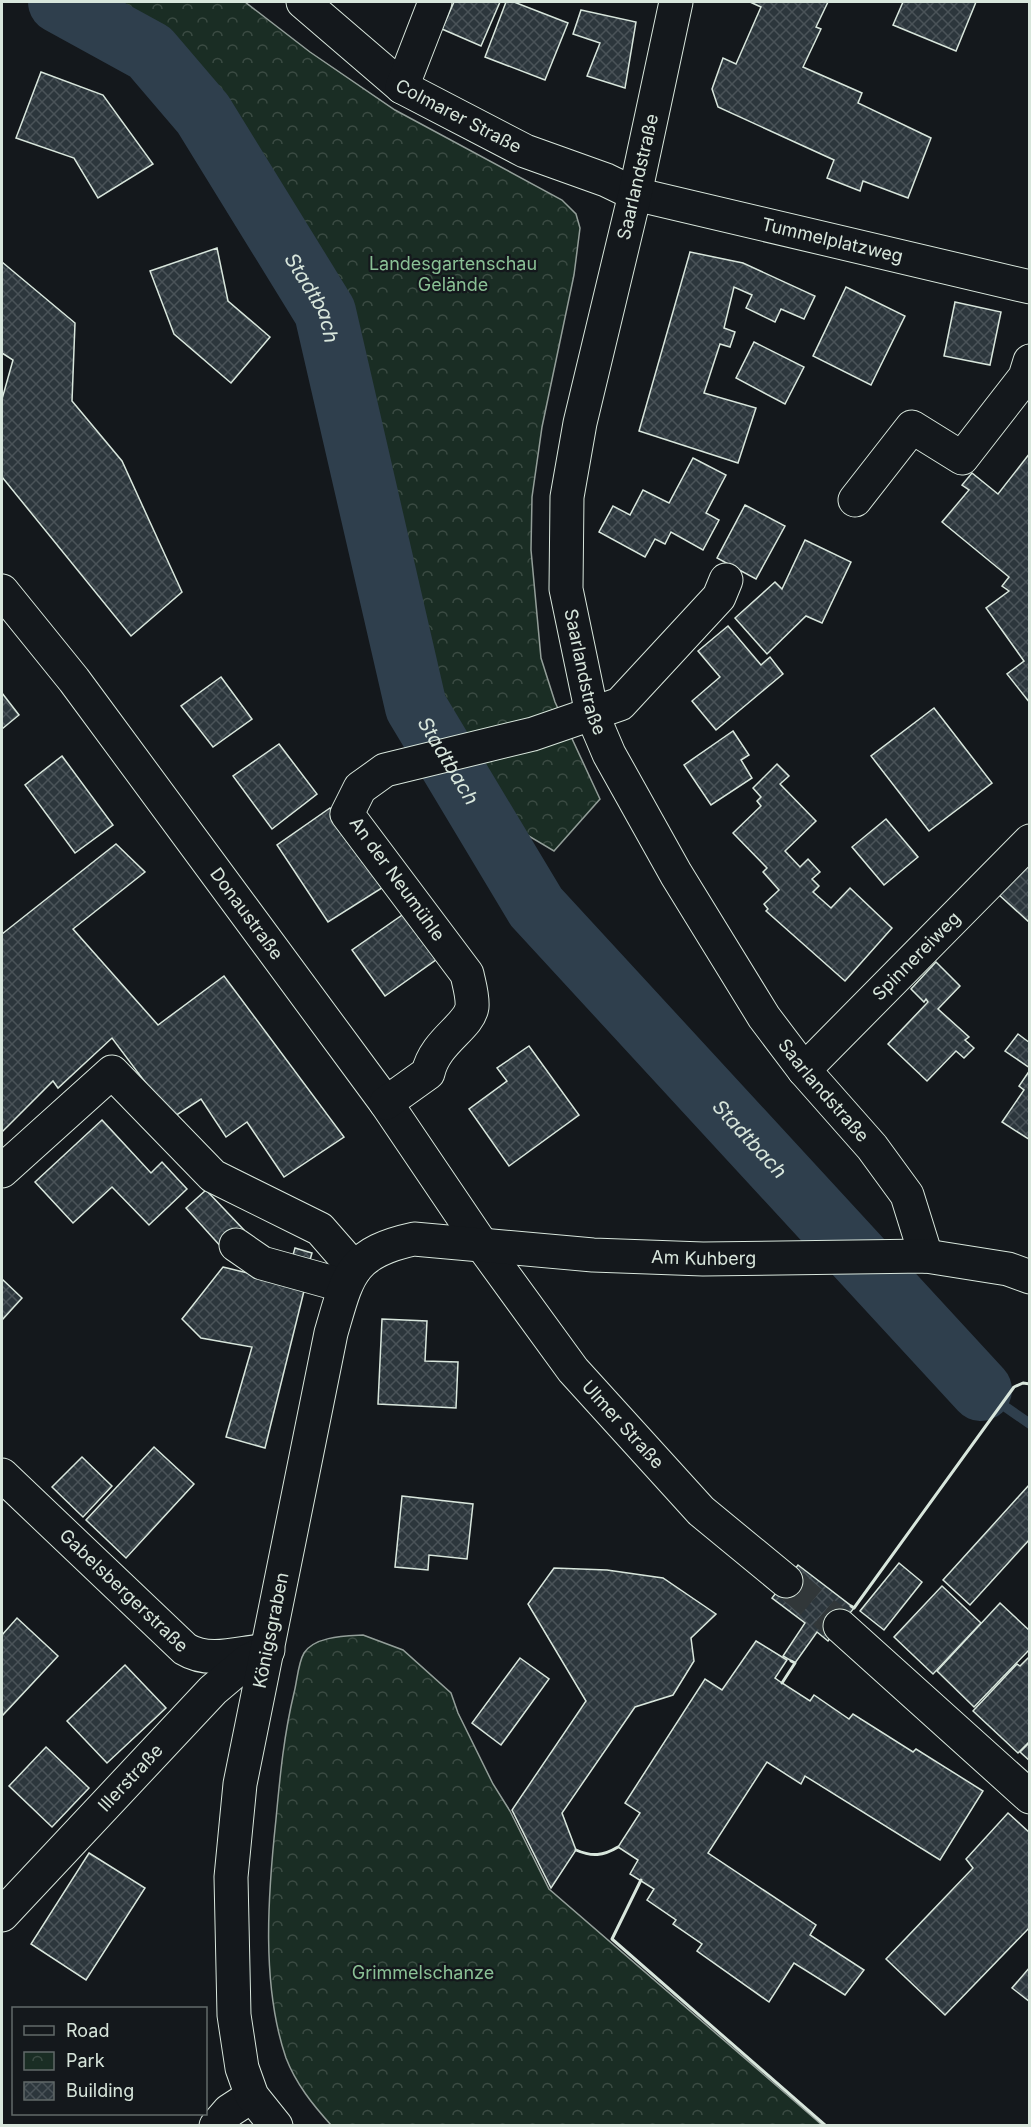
<svg xmlns="http://www.w3.org/2000/svg" width="1031" height="2127" viewBox="0 0 1031 2127" font-family="Inter,sans-serif">
  <style>
    .park { fill: url(#park-crowns); stroke: #939e99; stroke-width: 1.5 }
    .lines { fill: none; stroke-linecap: round; stroke-linejoin: round }
    .stream { stroke: #2f3f4d; stroke-width: 10 }
    .river { stroke: #2f3f4d; stroke-width: 62 }
    .building { fill: url(#building-cross-hatch); stroke: #d8e6dc; stroke-width: 1.5 }
    .minor-tunnel { stroke: #313739; stroke-width: 33; stroke-dasharray: 33 16; stroke-linecap: butt }
    .minor-casing { stroke: #d8e6dc; stroke-width: 35 }
    .minor { stroke: #14181c; stroke-width: 33 }
    .wall { stroke: #d8e6dc; stroke-width: 3 }
    .labels { text-anchor: middle; stroke-width: 4.5; stroke-linejoin: round; paint-order: stroke }
    .street-label { font-size: 18px; fill: #d8e6dc; stroke: #14181c }
    .park-label { font-size: 18px; fill: #8ac095; stroke: #14181c }
    .water-label { font-size: 20px; font-style: italic; fill: #d8e6dc; stroke: #14181c }
  </style>
  <defs>
    <pattern id="park-crowns" width="20" height="18" patternUnits="userSpaceOnUse" patternTransform="scale(1.5)"><rect width="20" height="18" fill="#1a2d24"/><path d="M2 6a3 3 0 1 1 6 0M12 15a3 3 0 1 1 6 0" fill="none" stroke="#3b4b43"/></pattern>
    <pattern id="building-cross-hatch" width="8" height="8" patternUnits="userSpaceOnUse" patternTransform="scale(1.5)"><rect width="8" height="8" fill="#2c363c"/><path d="M0 0l8 8M0 8l8-8" fill="none" stroke="#4a5358"/></pattern>
  </defs>
  <rect width="100%" height="100%" fill="#14181c"/>
  <g class="park">
    <polygon points="29,2 245,2 310,52 395,110 562,200 576,214 580,228 574,275 542,427 532,497 531,550 541,658 555,702 600,799 554,851 490,813 442,711 419,648 353,344 338,305 267,193 230,127 148,38 119,20"/>
    <path d="M363 1635 403 1650 451 1693 458 1713 493 1784 510 1811 549 1889 822 2125H331C313 2105 296 2084 286 2058 261 1985 268 1894 276 1819 280 1776 284 1734 294 1693 297 1682 298 1663 304 1653 315 1636 346 1636 363 1635Z"/>
  </g>
  <g class="lines">
    <polyline class="stream" points="981,1390 1030,1424"/>
    <path class="river" id="s1" d="M59 2 150 52 203 114 325 312 416 707 536 907 981 1390"/>
  </g>
  <g class="building">
    <polygon points="454,2 500,2 481,46 442,29"/>
    <polygon points="506,2 514,2 568,23 545,80 485,57"/>
    <polygon points="750,2 828,2 816,27 821,29 803,67 862,93 858,103 931,138 908,198 863,181 860,191 827,178 834,160 718,107 712,89 723,58 736,64 761,7"/>
    <polygon points="903,2 976,2 956,51 893,25"/>
    <polygon points="581,10 636,22 625,88 587,76 600,43 573,34"/>
    <polygon points="41,72 103,95 153,164 98,198 74,158 16,138"/>
    <polygon points="217,248 228,301 270,337 231,383 174,334 150,271"/>
    <polygon points="690,252 743,263 815,296 804,319 781,309 775,322 746,308 752,295 734,287 724,328 735,332 730,347 720,344 704,393 756,408 738,463 639,431"/>
    <polygon points="2,262 75,323 72,401 122,461 182,592 131,636 2,477 2,399 13,360 2,353"/>
    <polygon points="846,287 905,316 871,385 813,356"/>
    <polygon points="955,302 1001,312 990,365 944,356"/>
    <polygon points="754,342 804,367 785,404 736,378"/>
    <polygon points="1030,453 1030,703 1007,674 1024,661 986,608 1009,591 1002,586 1009,577 942,522 969,490 962,485 972,473 998,494"/>
    <polygon points="693,458 726,475 706,513 719,520 703,550 671,532 665,544 655,539 645,557 599,532 613,506 630,515 643,490 669,503"/>
    <polygon points="745,505 785,526 756,579 717,558"/>
    <polygon points="805,540 851,562 822,623 806,616 767,654 735,618 775,582 782,589"/>
    <polygon points="728,626 761,665 770,657 783,674 716,730 692,701 720,677 698,651"/>
    <polygon points="221,677 252,719 213,747 181,706"/>
    <polygon points="2,693 19,715 2,729"/>
    <polygon points="934,708 992,783 929,831 871,756"/>
    <polygon points="733,731 749,755 741,760 752,778 711,805 684,765"/>
    <polygon points="279,744 317,794 272,829 233,776"/>
    <polygon points="62,756 113,825 75,853 25,785"/>
    <polygon points="777,764 789,776 780,784 816,821 785,851 800,867 808,859 820,872 812,879 819,886 813,892 831,908 850,888 892,928 845,981 766,911 768,909 764,904 779,890 763,872 767,868 733,833 761,806 757,801 761,797 753,788"/>
    <polygon points="330,808 385,886 328,922 277,845"/>
    <polygon points="886,819 918,857 884,885 852,847"/>
    <polygon points="116,844 145,872 73,929 158,1025 224,976 344,1137 284,1177 247,1122 226,1137 201,1099 172,1118 112,1038 58,1088 53,1081 2,1132 2,934"/>
    <polygon points="1030,861 1030,923 998,894"/>
    <polygon points="408,911 440,957 385,996 352,950"/>
    <polygon points="936,962 960,986 938,1009 969,1037 965,1040 974,1048 964,1058 956,1051 927,1081 888,1044 928,1002 926,999 924,1002 911,989"/>
    <polygon points="1018,1034 1030,1043 1030,1068 1005,1051"/>
    <polygon points="529,1046 579,1115 509,1166 469,1109 507,1081 497,1068"/>
    <polygon points="1030,1070 1030,1140 1002,1122 1024,1090 1019,1086"/>
    <polygon points="102,1120 151,1173 162,1162 187,1189 149,1225 112,1187 73,1223 35,1182"/>
    <polygon points="206,1190 244,1230 223,1249 186,1208"/>
    <polygon points="295,1248 312,1253 308,1267 291,1262"/>
    <polygon points="223,1267 305,1287 265,1448 226,1437 252,1347 201,1338 182,1319"/>
    <polygon points="2,1279 22,1298 2,1320"/>
    <polygon points="382,1319 427,1321 425,1361 458,1362 456,1408 378,1404"/>
    <polygon points="154,1447 194,1484 126,1558 86,1520"/>
    <polygon points="82,1457 112,1486 83,1517 52,1487"/>
    <polygon points="1030,1484 1030,1539 970,1605 943,1580"/>
    <polygon points="402,1496 473,1504 467,1559 429,1555 428,1570 395,1567"/>
    <polygon points="899,1563 922,1582 884,1630 860,1611"/>
    <polygon points="798,1565 854,1608 828,1641 817,1632 795,1663 783,1656 805,1623 772,1598"/>
    <polygon points="554,1568 607,1570 663,1578 716,1614 691,1638 694,1661 673,1695 635,1707 562,1813 576,1850 551,1888 512,1810 586,1701 528,1604"/>
    <polygon points="942,1586 981,1623 933,1674 894,1637"/>
    <polygon points="1000,1603 1030,1631 1030,1649 974,1707 937,1671"/>
    <polygon points="17,1618 58,1656 2,1716 2,1635"/>
    <polygon points="756,1641 787,1660 775,1678 782,1683 810,1701 814,1695 849,1719 853,1714 913,1752 916,1749 983,1791 940,1860 805,1776 801,1784 767,1762 708,1853 816,1925 810,1935 864,1970 845,1995 794,1963 769,2002 697,1951 702,1944 673,1924 676,1920 647,1900 654,1889 630,1874 638,1860 618,1847 640,1813 625,1803 705,1679 722,1690"/>
    <polygon points="1030,1656 1030,1741 1018,1753 973,1711 1017,1664 1020,1666"/>
    <polygon points="520,1658 549,1679 501,1745 472,1723"/>
    <polygon points="125,1665 166,1708 107,1763 67,1721"/>
    <polygon points="1030,1742 1030,1761 1020,1752"/>
    <polygon points="46,1747 89,1788 52,1827 9,1786"/>
    <polygon points="1008,1813 1030,1833 1030,1927 945,2015 886,1959 973,1868 966,1859"/>
    <polygon points="89,1853 145,1888 86,1980 31,1944"/>
    <polygon points="1030,1967 1030,2002 1012,1988"/>
  </g>
  <g class="lines">
    <polyline class="minor-tunnel" points="786,1581 840,1626"/>
    <g class="minor-casing">
      <g id="minor">
        <path id="s2" d="M303 2 402 87 525 151 606 180 635 194 1030 287"/>
        <path id="s3" d="M676 2 635 194 580 423 567 497 566 589 592 714 609 754 676 874 764 1017 804 1070 872 1147 907 1195 926 1256"/>
        <polyline points="402,87 435,2"/>
        <polyline points="855,500 912,427 962,458 1025,377 1030,361"/>
        <path id="s4" d="M2 591 74 680 386 1103 482 1245 573 1370 701 1511 786 1581"/>
        <path id="s5" d="M804 1070 1030 841"/>
        <path d="M386 1103 428 1073C435 1041 469 1027 472 1007 473 996 469 984 467 974L347 814 360 788 385 770 533 734 620 704 719 597 726 580"/>
        <polyline points="2,1171 112,1072 213,1176 320,1229 355,1269"/>
        <polyline points="236,1245 262,1263 345,1286"/>
        <path id="s6" d="M2 1475 185 1649C208 1663 235 1654 260 1651"/>
        <polyline points="840,1626 1030,1797"/>
        <path id="s7" d="M2 1915 213 1690 246 1662 268 1650"/>
        <polyline points="216,2126 229,2111 252,2096"/>
        <path id="s8" d="M276 2126 252 2096 242 2068 234 2015 231 1877 240 1784 331 1333C348 1275 350 1253 414 1239L593 1255 703 1259 926 1256 1008 1269 1030 1277"/>
      </g>
    </g>
    <use href="#minor" class="minor"/>
    <g class="wall">
      <polyline points="851,1606 854,1608 1014,1387 1023,1383 1030,1384"/>
      <polyline points="782,1683 795,1663 791,1661"/>
      <path d="M576 1850C592 1857 603 1856 618 1847"/>
      <polyline points="641,1880 612,1939 826,2126"/>
    </g>
  </g>
  <g class="labels">
    <g class="street-label">
      <text dy="6" stroke="none"><textPath href="#s2" startOffset="194">Colmarer Straße</textPath></text>
      <text transform="translate(638 177) rotate(-77)" y="6">Saarlandstraße</text>
      <text dy="6" stroke="none"><textPath href="#s2" startOffset="590">Tummelplatzweg</textPath></text>
      <text dy="6" stroke="none"><textPath href="#s3" startOffset="684">Saarlandstraße</textPath></text>
      <text transform="translate(397 879) rotate(54)" y="6">An der Neumühle</text>
      <text dy="6" stroke="none"><textPath href="#s4" startOffset="405">Donaustraße</textPath></text>
      <text dy="6" stroke="none"><textPath href="#s5" startOffset="160">Spinnereiweg</textPath></text>
      <text dy="6" stroke="none"><textPath href="#s3" startOffset="1170">Saarlandstraße</textPath></text>
      <text dy="6" stroke="none"><textPath href="#s8" startOffset="1240">Am Kuhberg</textPath></text>
      <text dy="6" stroke="none"><textPath href="#s4" startOffset="1040">Ulmer Straße</textPath></text>
      <text dy="6" stroke="none"><textPath href="#s6" startOffset="168">Gabelsbergerstraße</textPath></text>
      <text dy="6" stroke="none"><textPath href="#s8" startOffset="510">Königsgraben</textPath></text>
      <text dy="6" stroke="none"><textPath href="#s7" startOffset="188">Illerstraße</textPath></text>
    </g>
    <g class="park-label">
      <text x="453" y="270">Landesgartenschau<tspan x="453" dy="21">Gelände</tspan></text>
      <text x="423" y="1979">Grimmelschanze</text>
    </g>
    <g class="water-label">
      <text dy="7" stroke="none"><textPath href="#s1" startOffset="400">Stadtbach</textPath></text>
      <text dy="7" stroke="none"><textPath href="#s1" startOffset="886">Stadtbach</textPath></text>
      <text dy="7" stroke="none"><textPath href="#s1" startOffset="1372">Stadtbach</textPath></text>
    </g>
  </g>
  <rect width="1031" height="2127" fill="none" stroke="#d8e6dc" stroke-width="6"/>
  <rect x="12" y="2007" width="195" height="108" fill="#14181c" stroke="#626a69" stroke-width="1.5"/>
  <rect x="24" y="2026" width="30" height="9" fill="#14181c" stroke="#626a69" stroke-width="1.5"/>
  <text x="66" y="2037" font-size="18" fill="#d8e6dc">Road</text>
  <rect x="24" y="2052" width="30" height="18" fill="url(#park-crowns)" stroke="#626a69" stroke-width="1.5"/>
  <text x="66" y="2067" font-size="18" fill="#d8e6dc">Park</text>
  <rect x="24" y="2082" width="30" height="18" fill="url(#building-cross-hatch)" stroke="#626a69" stroke-width="1.5"/>
  <text x="66" y="2097" font-size="18" fill="#d8e6dc">Building</text>
</svg>
